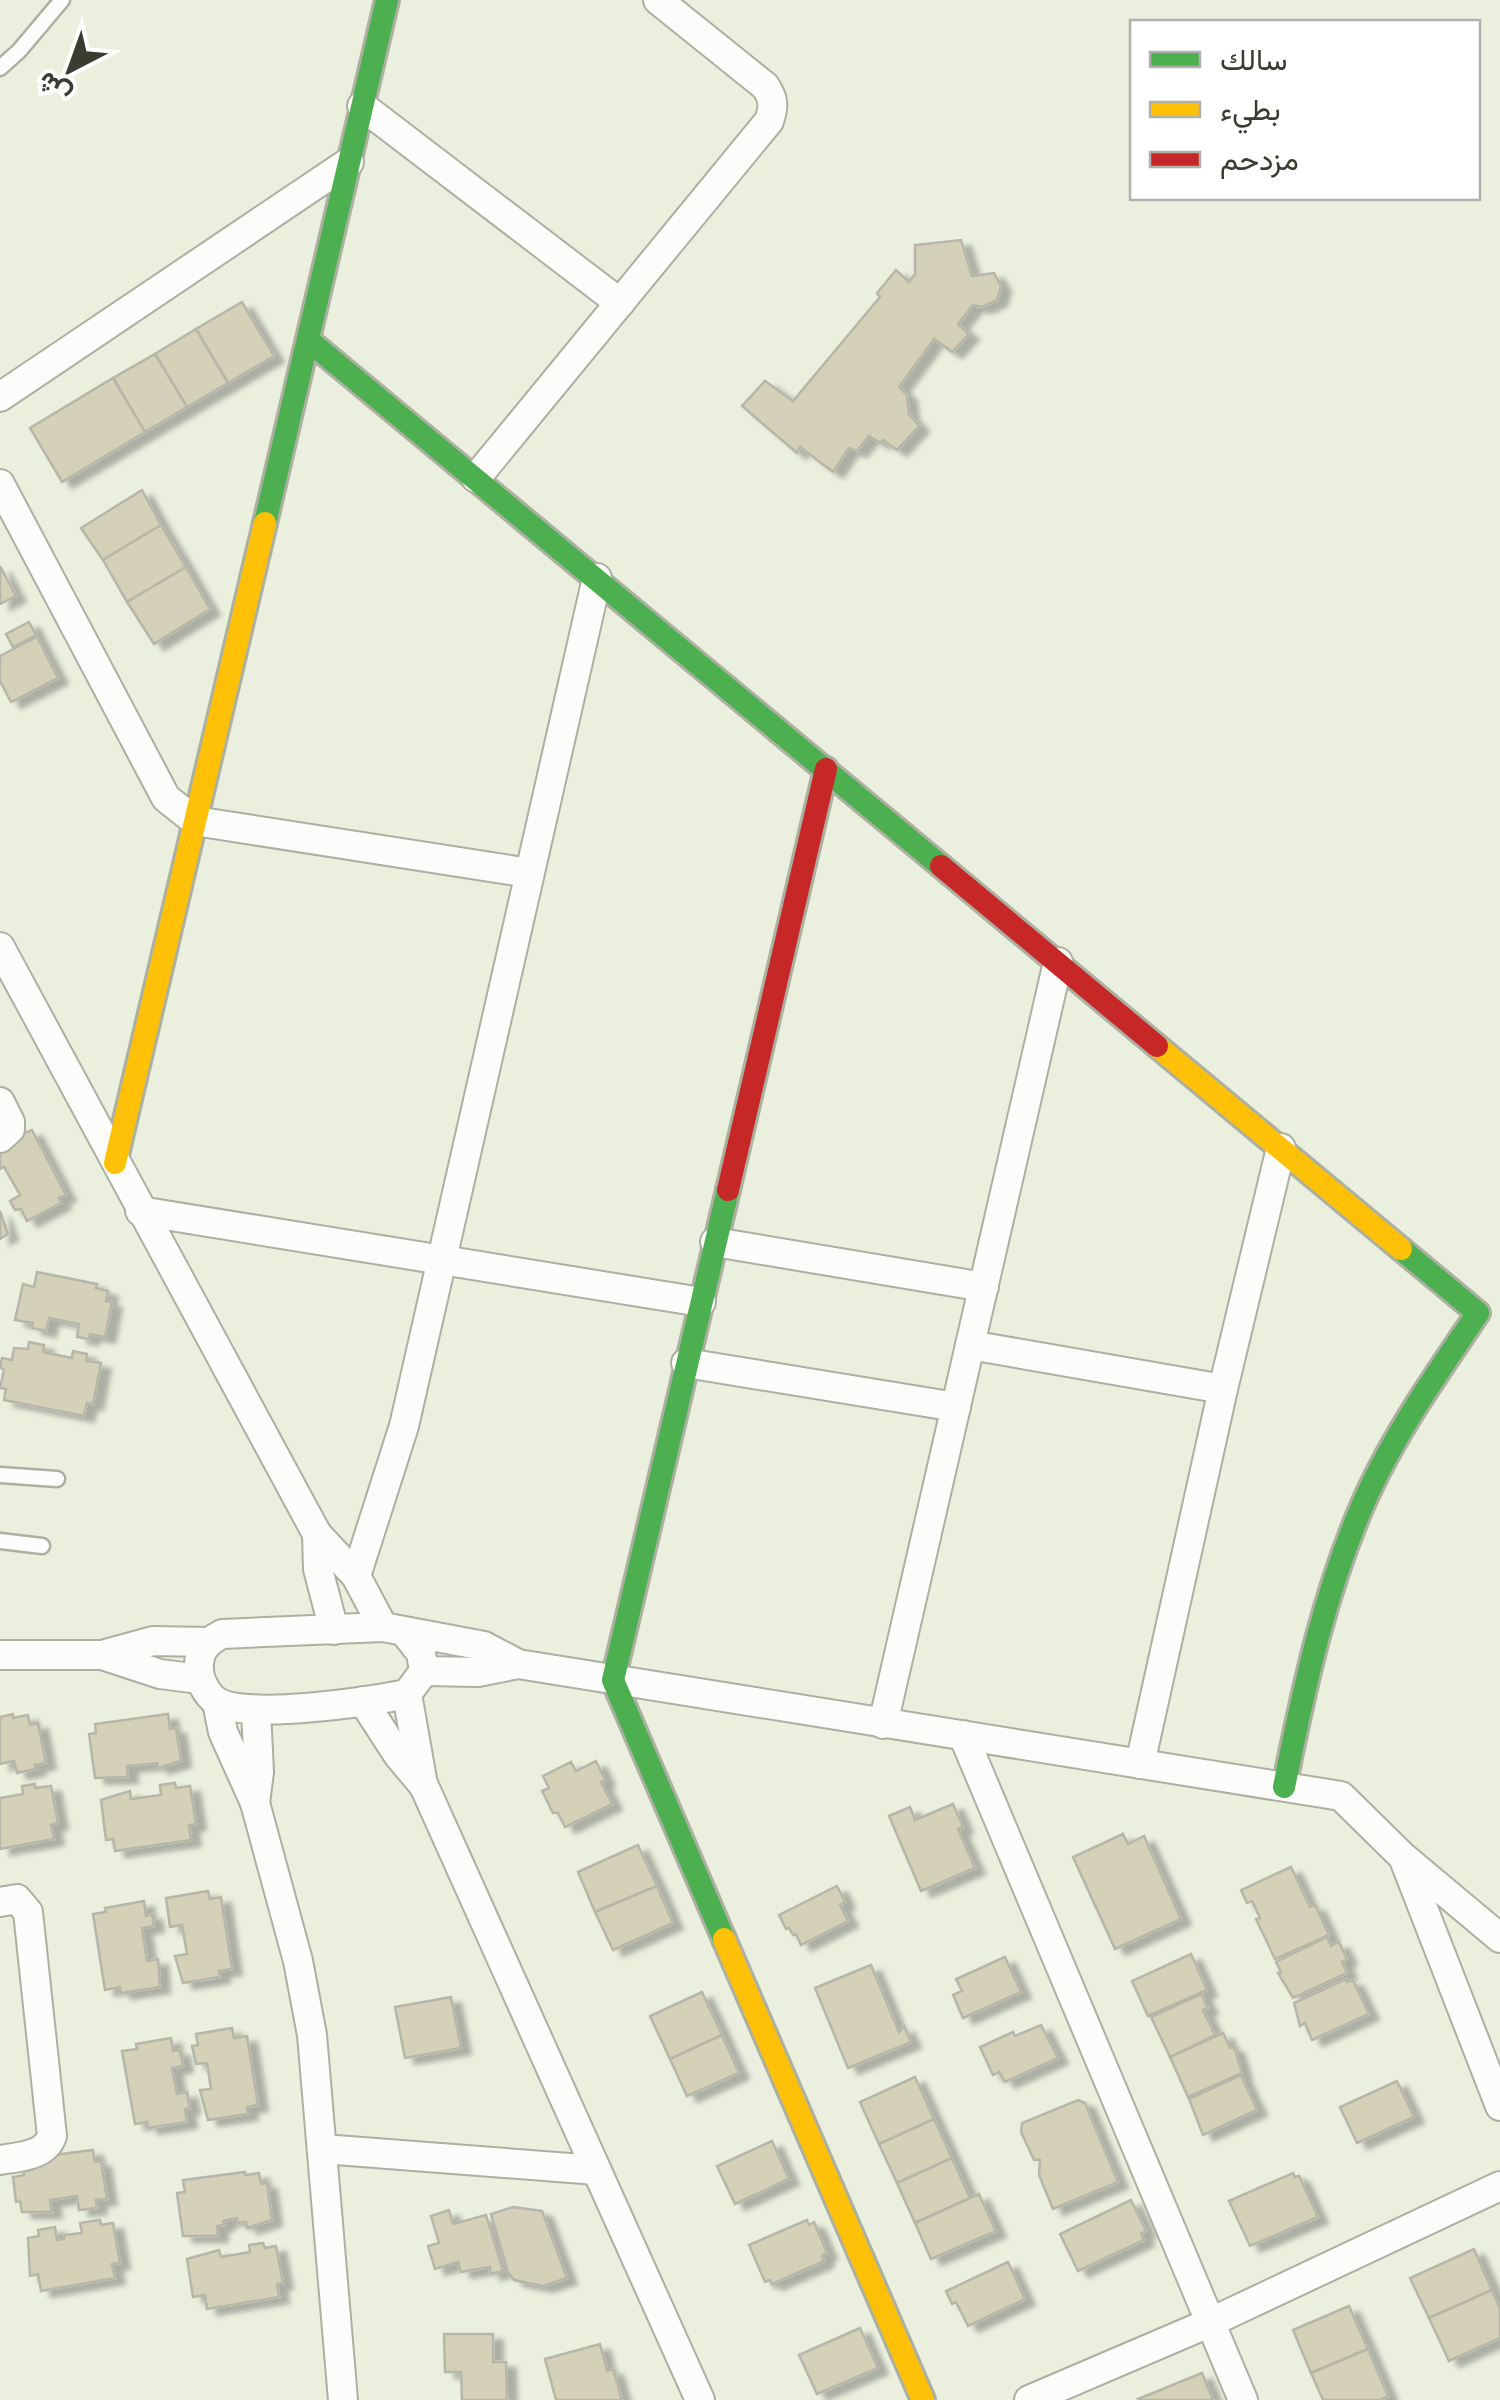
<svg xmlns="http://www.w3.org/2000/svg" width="1500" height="2400" viewBox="0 0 1500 2400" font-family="'IBM Plex Sans',Vazirmatn,sans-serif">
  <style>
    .building { fill: #d4d1b8; stroke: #b6b6a9; stroke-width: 2.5; filter: url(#shadow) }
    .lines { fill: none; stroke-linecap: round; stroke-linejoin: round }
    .lane-casing { stroke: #acb0a2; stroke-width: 19 }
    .street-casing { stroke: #acb0a2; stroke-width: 32 }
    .fast-casing { stroke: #acb0a2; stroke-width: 28 }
    .slow-casing { stroke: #acb0a2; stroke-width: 28 }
    .jam-casing { stroke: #acb0a2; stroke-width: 28 }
    .lane { stroke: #fcfdfa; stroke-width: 14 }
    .street { stroke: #fcfdfa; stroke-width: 28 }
    .fast { stroke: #4caf50; stroke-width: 22 }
    .slow { stroke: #ffc107; stroke-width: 22 }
    .jam { stroke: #c62828; stroke-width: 22 }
  </style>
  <defs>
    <filter id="shadow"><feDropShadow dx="10" dy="6" stdDeviation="2.5" flood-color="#0004"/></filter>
  </defs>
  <rect width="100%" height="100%" fill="#ebefde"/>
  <g class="building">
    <polygon points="961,240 972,276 994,273 1001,286 997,300 982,307 973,305 958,324 969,334 952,352 934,339 899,387 907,395 909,414 919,426 897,450 883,440 880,443 869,436 857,451 849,448 833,472 800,447 797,453 742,406 765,381 793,401 880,297 877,293 896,270 909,282 915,274 915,245"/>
    <polygon points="242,302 274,356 228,383 196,329"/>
    <polygon points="196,329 228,383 187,407 155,354"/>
    <polygon points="155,354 187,407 145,432 113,378"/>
    <polygon points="113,378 145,432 62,482 30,428"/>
    <polygon points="142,490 161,525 103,560 81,528"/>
    <polygon points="161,525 186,567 127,602 103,560"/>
    <polygon points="0,566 16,596 0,604"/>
    <polygon points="186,567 210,609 154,644 127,602"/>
    <polygon points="29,622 36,635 13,647 6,634"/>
    <polygon points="37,637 58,678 11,702 0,681 0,656"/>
    <polygon points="32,1130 66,1195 59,1198 61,1203 27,1221 21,1209 15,1210 10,1201 20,1195 4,1167 0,1169 0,1142"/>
    <polygon points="0,1211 8,1234 0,1239"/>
    <polygon points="37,1272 97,1284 96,1288 108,1291 106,1301 112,1302 105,1337 90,1334 89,1339 77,1337 79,1324 49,1318 46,1331 32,1328 33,1323 15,1320 23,1284 34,1287"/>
    <polygon points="29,1342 44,1345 43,1352 72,1358 73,1351 87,1354 86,1361 101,1363 93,1404 87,1403 84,1416 4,1400 6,1389 0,1388 4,1370 0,1367 2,1358 12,1360 14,1348 28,1349"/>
    <polygon points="13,1714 13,1718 28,1715 30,1725 38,1723 46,1763 35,1765 36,1769 17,1773 14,1761 0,1764 0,1717"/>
    <polygon points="168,1714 170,1729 176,1728 181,1761 158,1768 157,1763 127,1766 128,1777 95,1778 89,1734 96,1733 95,1724"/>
    <polygon points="596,1761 605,1780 601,1782 612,1804 565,1827 558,1813 553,1813 542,1791 549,1788 543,1776 571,1762 576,1771"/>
    <polygon points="175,1783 176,1788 190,1786 196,1824 189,1825 191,1840 115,1851 113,1839 106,1840 101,1800 130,1791 131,1799 161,1795 160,1785"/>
    <polygon points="35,1784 35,1788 51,1786 58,1823 51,1825 54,1839 0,1849 0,1798 23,1794 22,1786"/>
    <polygon points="953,1804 963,1827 958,1829 975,1868 921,1891 889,1816 910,1807 915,1820"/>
    <polygon points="1123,1834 1128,1844 1144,1836 1181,1919 1115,1949 1073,1857"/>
    <polygon points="638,1845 657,1886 595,1912 578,1872"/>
    <polygon points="1291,1867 1310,1907 1315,1905 1329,1935 1275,1959 1256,1919 1260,1918 1252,1901 1247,1903 1241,1890"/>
    <polygon points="657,1886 673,1923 613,1950 595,1912"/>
    <polygon points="837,1886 845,1902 840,1905 848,1921 801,1945 796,1934 793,1935 789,1928 786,1929 779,1915"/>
    <polygon points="208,1891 210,1899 221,1897 232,1969 219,1971 220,1977 183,1983 175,1956 187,1954 182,1925 170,1927 166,1898"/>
    <polygon points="144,1901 146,1916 152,1914 154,1926 142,1928 147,1961 158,1959 160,1987 121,1993 120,1987 105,1990 93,1914 106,1912 105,1908"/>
    <polygon points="1327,1937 1331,1946 1339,1942 1347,1959 1342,1962 1347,1973 1293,1998 1278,1973 1281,1972 1276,1962"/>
    <polygon points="1191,1954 1207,1990 1148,2016 1132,1981"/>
    <polygon points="1005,1957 1021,1992 963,2018 953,1995 962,1991 956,1979"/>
    <polygon points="871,1965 899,2032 904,2026 911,2042 848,2068 815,1988"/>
    <polygon points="1346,1979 1347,1982 1353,1980 1369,2014 1312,2040 1305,2023 1300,2026 1294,2003"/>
    <polygon points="702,1992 722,2035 670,2059 650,2016"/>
    <polygon points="1201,1994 1208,2008 1203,2010 1215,2035 1170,2057 1151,2017"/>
    <polygon points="451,1997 461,2048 405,2058 395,2007"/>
    <polygon points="1041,2025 1058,2058 1005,2082 999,2072 993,2075 980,2047 1013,2032 1015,2036"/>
    <polygon points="232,2028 234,2038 247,2036 258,2105 247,2107 248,2114 208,2120 200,2090 211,2089 207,2063 196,2064 192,2046 198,2045 196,2034"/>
    <polygon points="1223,2033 1230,2048 1234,2047 1242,2073 1188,2097 1170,2057"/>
    <polygon points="722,2035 739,2073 687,2096 670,2059"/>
    <polygon points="171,2038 173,2051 180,2050 183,2066 172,2068 177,2094 187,2092 190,2108 185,2109 187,2122 148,2128 147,2122 135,2124 122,2051 137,2049 136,2044"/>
    <polygon points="1241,2075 1257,2110 1203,2135 1189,2099"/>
    <polygon points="915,2077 934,2119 879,2144 860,2102"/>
    <polygon points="1397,2081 1414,2117 1357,2143 1340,2107"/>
    <polygon points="1078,2100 1085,2103 1118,2182 1053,2209 1039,2175 1040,2160 1034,2160 1021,2132 1022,2123"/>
    <polygon points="934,2119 952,2158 897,2183 879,2144"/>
    <polygon points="772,2141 789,2179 735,2204 717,2166"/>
    <polygon points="93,2150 95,2162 101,2161 107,2199 96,2200 97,2208 79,2210 77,2196 50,2200 52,2212 22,2212 20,2201 16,2202 13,2177 24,2175 21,2159"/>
    <polygon points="952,2158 970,2198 915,2223 897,2183"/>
    <polygon points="245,2172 245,2175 259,2173 261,2184 267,2183 272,2220 247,2228 246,2222 238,2223 237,2218 223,2221 224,2225 217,2226 218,2236 183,2236 177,2193 185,2192 183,2180"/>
    <polygon points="1293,2173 1295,2177 1299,2176 1318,2217 1250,2246 1229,2201"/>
    <polygon points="979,2194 996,2231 931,2259 915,2223"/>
    <polygon points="1131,2200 1146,2231 1141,2234 1144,2240 1078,2271 1060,2234"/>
    <polygon points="513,2207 542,2211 567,2278 543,2286 514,2280 508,2272 491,2214"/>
    <polygon points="449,2210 453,2224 486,2215 503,2271 490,2274 490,2267 461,2272 458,2262 435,2269 428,2246 439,2243 431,2216"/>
    <polygon points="100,2220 101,2225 113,2223 120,2263 112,2264 115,2278 41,2291 38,2274 30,2276 28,2238 39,2236 38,2230 55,2227 57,2240 64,2239 65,2235 82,2233 80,2223"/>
    <polygon points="807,2220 809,2225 814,2222 827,2253 822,2256 824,2261 772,2284 770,2280 765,2282 749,2245"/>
    <polygon points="263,2243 265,2248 276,2246 283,2283 277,2284 279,2297 207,2309 205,2295 193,2297 187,2259 219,2250 221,2257 250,2252 249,2245"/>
    <polygon points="1474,2249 1492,2290 1429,2318 1410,2278"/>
    <polygon points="1008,2262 1025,2299 968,2326 956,2302 952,2304 946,2291"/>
    <polygon points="1492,2290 1500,2309 1500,2338 1449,2361 1429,2318"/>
    <polygon points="1349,2306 1368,2349 1311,2373 1293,2330"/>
    <polygon points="860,2328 878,2368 817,2394 799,2355"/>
    <polygon points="444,2334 493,2334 493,2362 506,2362 507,2400 462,2400 461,2372 445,2372"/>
    <polygon points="600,2344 607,2371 613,2369 622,2400 556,2400 545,2359"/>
    <polygon points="1368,2349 1388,2396 1380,2400 1323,2400 1311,2373"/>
    <polygon points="1202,2373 1213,2400 1139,2400 1138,2399"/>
  </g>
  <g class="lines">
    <g class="lane-casing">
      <g id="lane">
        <polyline points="0,68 19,51 62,0"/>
        <polyline points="0,1475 57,1479"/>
        <polyline points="0,1541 42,1546"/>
      </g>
    </g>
    <g class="street-casing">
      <g id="street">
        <polyline points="362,106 620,303"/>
        <polyline points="0,397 349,162"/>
        <path d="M476 478 769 121C774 107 774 99 765 86L658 0"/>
        <polyline points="0,484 166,798 195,821 529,873"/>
        <polyline points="0,947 317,1534 356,1576 383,1627"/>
        <polyline points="0,1102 10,1122 10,1129 0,1138"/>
        <polyline points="140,1211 701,1302"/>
        <polyline points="715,1242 984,1287"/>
        <polyline points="970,1345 1223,1389"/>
        <polyline points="686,1363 956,1407"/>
        <polyline points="317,1534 318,1569 334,1630"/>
        <polyline points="356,1576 404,1426 597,578"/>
        <path d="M406 1634 421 1653 424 1671 407 1694C372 1701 244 1721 216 1701 207 1695 199 1680 199 1669 198 1650 207 1642 222 1634L383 1627 484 1646 518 1664 1341 1796 1402 1856 1500 1938"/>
        <polyline points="0,1655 102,1655 153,1641 207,1642"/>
        <polyline points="102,1655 160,1674 199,1679"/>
        <polyline points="424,1671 478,1672 518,1664"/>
        <polyline points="407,1694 423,1785"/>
        <polyline points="363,1701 398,1755 424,1786 700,2400"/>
        <polyline points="217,1702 223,1732 255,1803 298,1961 312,2035 343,2400"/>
        <polyline points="883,1724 1058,962"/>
        <polyline points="963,1735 1243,2400"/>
        <polyline points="1140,1764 1223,1389 1281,1148"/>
        <polyline points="255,1803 259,1772 256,1710"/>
        <polyline points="1405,1862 1500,2106"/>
        <path d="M0 1902 17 1899 28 1912 52 2136C45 2156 19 2157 0 2160"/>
        <polyline points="323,2149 596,2170"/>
        <polyline points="1029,2400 1209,2323 1500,2186"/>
      </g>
    </g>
    <g class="fast-casing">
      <g id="fast">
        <polyline points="308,340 941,866"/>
        <polyline points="265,523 387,0"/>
        <path d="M1284 1787C1304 1688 1325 1588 1367 1495 1397 1430 1438 1372 1478 1313L1401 1249"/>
        <polyline points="724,1939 613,1680 728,1190"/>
      </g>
    </g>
    <g class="slow-casing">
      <g id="slow">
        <polyline points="1157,1046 1401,1249"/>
        <polyline points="115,1163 265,523"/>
        <polyline points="724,1939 923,2400"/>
      </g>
    </g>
    <g class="jam-casing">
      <g id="jam">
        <polyline points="941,866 1157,1046"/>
        <polyline points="728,1190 826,769"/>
      </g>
    </g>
    <use href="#lane" class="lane"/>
    <use href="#street" class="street"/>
    <use href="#fast" class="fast"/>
    <use href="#slow" class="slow"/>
    <use href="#jam" class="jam"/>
  </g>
  <rect x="1130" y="20" width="350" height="180" fill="#ffffff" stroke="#b0b1ac" stroke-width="2.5"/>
  <rect x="1150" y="52" width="50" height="15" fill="#4caf50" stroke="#b0b1ac" stroke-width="2.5"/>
  <text x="1220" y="70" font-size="30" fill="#393c2f">سالك</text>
  <rect x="1150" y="102" width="50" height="15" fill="#ffc107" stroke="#b0b1ac" stroke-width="2.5"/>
  <text x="1220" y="120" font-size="30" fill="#393c2f">بطيء</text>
  <rect x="1150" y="152" width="50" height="15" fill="#c62828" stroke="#b0b1ac" stroke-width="2.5"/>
  <text x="1220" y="170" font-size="30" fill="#393c2f">مزدحم</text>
  <g transform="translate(70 70) rotate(221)" stroke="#ffffff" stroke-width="8" paint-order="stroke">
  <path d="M0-8L18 38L0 25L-18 38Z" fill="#393c2f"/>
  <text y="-15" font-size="28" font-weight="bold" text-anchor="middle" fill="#393c2f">ش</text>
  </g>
</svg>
